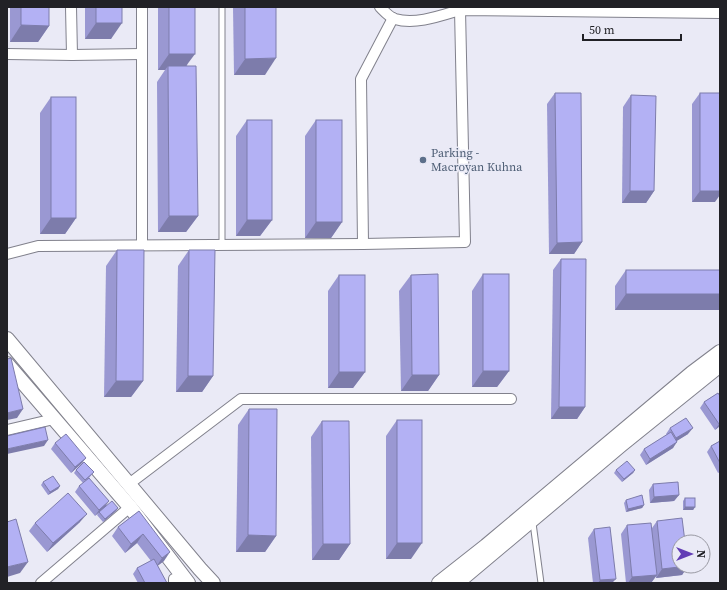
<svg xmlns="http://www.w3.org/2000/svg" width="727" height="590" viewBox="0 0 727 590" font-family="'Source Serif 4',serif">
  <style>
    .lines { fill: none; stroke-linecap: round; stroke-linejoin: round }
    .lane-casing { stroke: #81818c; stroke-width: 7 }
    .street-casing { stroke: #81818c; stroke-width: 12 }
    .secondary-casing { stroke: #81818c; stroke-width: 16 }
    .lane { stroke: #fff; stroke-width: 5 }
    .street { stroke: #fff; stroke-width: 10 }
    .secondary { stroke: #fff; stroke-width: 14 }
    .wall { fill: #9a98d2 }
    .shaded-wall { fill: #7d7cab }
    .building { fill: #b3b1f4; stroke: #7d7cab }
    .service-dot { fill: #5c6f8a; stroke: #eaeaf6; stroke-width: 1.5 }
    .labels { text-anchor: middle; stroke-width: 3; stroke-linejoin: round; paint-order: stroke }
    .service-label { font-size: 12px; fill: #4e5e75; stroke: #eaeaf6; text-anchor: start }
  </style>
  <rect width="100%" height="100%" fill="#eaeaf6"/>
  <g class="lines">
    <g class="lane-casing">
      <g id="lane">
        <polyline points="222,245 222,7"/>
        <polyline points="533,523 541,583"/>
      </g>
    </g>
    <g class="street-casing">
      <g id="street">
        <polyline points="71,7 72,55"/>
        <path d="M380 7C384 11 389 17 395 19 415 25 440 16 460 10L720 13"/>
        <polyline points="7,54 72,55 142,54"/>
        <polyline points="363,244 361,79 393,18"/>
        <polyline points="142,245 142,7"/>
        <polyline points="7,254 38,246 363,244 465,242 460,10"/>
        <polyline points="7,430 54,419"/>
        <polyline points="129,484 241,399 511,399"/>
        <polyline points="41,583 130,507"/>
        <polyline points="174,583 174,579 183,577"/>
      </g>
    </g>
    <g class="secondary-casing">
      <g id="secondary">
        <polyline points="7,339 200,569 213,583"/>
        <polyline points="7,364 130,507 188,583"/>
        <polyline points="439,583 486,546 692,373 720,352"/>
        <polyline points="457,583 621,445 720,365"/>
      </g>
    </g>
    <use href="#lane" class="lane"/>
    <use href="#street" class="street"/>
    <use href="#secondary" class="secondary"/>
  </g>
  <g class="wall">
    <polygon points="10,7 49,7 49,26 38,42 10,42"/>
    <polygon points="85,7 122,7 111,39 85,39"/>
    <polygon points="158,7 195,7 187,66 198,216 186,232 158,232 157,82 165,70 158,70"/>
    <polygon points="233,7 276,7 265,75 234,75"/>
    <polygon points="555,93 582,242 574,254 549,254 547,104"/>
    <polygon points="700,93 715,202 692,202 692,104"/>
    <polygon points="631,95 654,191 646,203 622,203 623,107"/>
    <polygon points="51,97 76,218 65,234 40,234 40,113"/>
    <polygon points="247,120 272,220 260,236 236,236 236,136"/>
    <polygon points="316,120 342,222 331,238 305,238 305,136"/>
    <polygon points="117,250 143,381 131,397 104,397 106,266"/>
    <polygon points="189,250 213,376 202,392 176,392 178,266"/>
    <polygon points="561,259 585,407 577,419 551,419 553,270"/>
    <polygon points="626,270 720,310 615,310 615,286"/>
    <polygon points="483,274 509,371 497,387 472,387 472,291"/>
    <polygon points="339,275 365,372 353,388 328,388 328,291"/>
    <polygon points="411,275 439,375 428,391 401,391 399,291"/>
    <polygon points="718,393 720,426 715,430 700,408 704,402"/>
    <polygon points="249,409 276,536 265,552 236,552 238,425"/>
    <polygon points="397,420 411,559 386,559 386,436"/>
    <polygon points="322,421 350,544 339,560 312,560 311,437"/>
    <polygon points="670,428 688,434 676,441 673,448 646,465 640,455 644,449 667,435 666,434"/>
    <polygon points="720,441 720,472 718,473 707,452 711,446"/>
    <polygon points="55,443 86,458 81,464 71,473 51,449"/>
    <polygon points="76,470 94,472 89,478 106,506 118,508 116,511 103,522 97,515 99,512 95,516 75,492 79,486 83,483 74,473"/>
    <polygon points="616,470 635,470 633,473 622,482 614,473"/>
    <polygon points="43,482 60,486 58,489 48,495 41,485"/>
    <polygon points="653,484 679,495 674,501 650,503 649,490"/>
    <polygon points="685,498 695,507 693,510 683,510 683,501"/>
    <polygon points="626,500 644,505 642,508 626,512 624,503"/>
    <polygon points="139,511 164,561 157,566 167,583 138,583 133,574 137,568 151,561 137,543 125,553 112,536 118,527"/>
    <polygon points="657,521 688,566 682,575 656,578 656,576 651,583 626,583 621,534 627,525 652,528"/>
    <polygon points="80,522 47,552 29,531 35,523"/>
    <polygon points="594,529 612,583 593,583 588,538"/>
  </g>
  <g class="shaded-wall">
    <polygon points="96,23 122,23 111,39 85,39"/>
    <polygon points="21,25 49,26 38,42 10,42"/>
    <polygon points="169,54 195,54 183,70 168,66 165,70 158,70"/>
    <polygon points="276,58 265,75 234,75 245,59"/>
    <polygon points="630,191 654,191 646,203 622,203"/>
    <polygon points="700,191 720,191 720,195 715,202 692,202"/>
    <polygon points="169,216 198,216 186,232 158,232"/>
    <polygon points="51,218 76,218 65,234 40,234"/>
    <polygon points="247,220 272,220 260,236 236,236"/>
    <polygon points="316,222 342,222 331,238 305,238"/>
    <polygon points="582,242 574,254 549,254 557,243"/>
    <polygon points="626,294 720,294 720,310 615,310"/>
    <polygon points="483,371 509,371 497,387 472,387"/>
    <polygon points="339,372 365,372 353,388 328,388"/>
    <polygon points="412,375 439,375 428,391 401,391"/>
    <polygon points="188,376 213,376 202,392 176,392"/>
    <polygon points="116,381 143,381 131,397 104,397"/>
    <polygon points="559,407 585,407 577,419 551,419"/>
    <polygon points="23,409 17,418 7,420 7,413"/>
    <polygon points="720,423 720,426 715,430 719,424"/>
    <polygon points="693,428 688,434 672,444 676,438"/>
    <polygon points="48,440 44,446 7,454 7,449"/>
    <polygon points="677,442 673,448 646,465 650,459"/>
    <polygon points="86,458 81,464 71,473 75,467"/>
    <polygon points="635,470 633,473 622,482 624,479"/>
    <polygon points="60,486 58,489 48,495 50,492"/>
    <polygon points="679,495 674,501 650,503 654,497"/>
    <polygon points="109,501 105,507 95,516 99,510"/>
    <polygon points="644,505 642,508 626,512 628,509"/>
    <polygon points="685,507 695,507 693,510 683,510"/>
    <polygon points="118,508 116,511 103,522 105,519"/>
    <polygon points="87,514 80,522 47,552 53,543"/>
    <polygon points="143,534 137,543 125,553 131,544"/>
    <polygon points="248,535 276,536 265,552 236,552"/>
    <polygon points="397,543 422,543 411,559 386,559"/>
    <polygon points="323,544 350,544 339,560 312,560"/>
    <polygon points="170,552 164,561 156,567 162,558"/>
    <polygon points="28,562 20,573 7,577 7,567"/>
    <polygon points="688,566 682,575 656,578 662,569"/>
    <polygon points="657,575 651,583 628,583 632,577"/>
    <polygon points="616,579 612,583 598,583 600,580"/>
  </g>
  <g class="building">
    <polygon points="21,7 49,7 49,26 21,25"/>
    <rect x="96" y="7" width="26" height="16"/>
    <rect x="169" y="7" width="26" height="47"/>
    <polygon points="245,7 276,7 276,58 245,59"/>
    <polygon points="168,66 196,66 198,216 169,216"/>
    <polygon points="555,93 581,93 582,242 557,243"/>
    <rect x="700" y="93" width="20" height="98"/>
    <polygon points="631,95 656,96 654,191 630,191"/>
    <rect x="51" y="97" width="25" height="121"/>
    <rect x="247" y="120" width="25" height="100"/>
    <rect x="316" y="120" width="26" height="102"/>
    <polygon points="117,250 144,250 143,381 116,381"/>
    <polygon points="189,250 215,250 213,376 188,376"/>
    <polygon points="561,259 586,259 585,407 559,407"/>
    <rect x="626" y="270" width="94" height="24"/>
    <polygon points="438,274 439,375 412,375 411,275"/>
    <rect x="483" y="274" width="26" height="97"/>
    <rect x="339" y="275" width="26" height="97"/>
    <polygon points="11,358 23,409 7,413 7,359"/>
    <polygon points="718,393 720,396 720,423 719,424 704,402"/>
    <polygon points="249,409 277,409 276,536 248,535"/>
    <polygon points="686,418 693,428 676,438 670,428"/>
    <rect x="397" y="420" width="25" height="123"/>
    <polygon points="322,421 349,421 350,544 323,544"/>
    <polygon points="45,427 48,440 7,449 7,436"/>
    <polygon points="671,432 677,442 650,459 644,449"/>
    <polygon points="66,434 86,458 75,467 55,443"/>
    <polygon points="720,441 720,463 711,446"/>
    <polygon points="627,461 635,470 624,479 616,470"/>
    <polygon points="84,462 94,472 85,480 76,470"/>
    <polygon points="53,476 60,486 50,492 43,482"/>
    <polygon points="89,478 109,501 99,510 79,486"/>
    <polygon points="678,482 679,495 654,497 653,484"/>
    <polygon points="68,493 87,514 53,543 35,523"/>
    <polygon points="642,495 644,505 628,509 626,500"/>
    <rect x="685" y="498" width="10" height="9"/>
    <polygon points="112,501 118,508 105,519 99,512"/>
    <polygon points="139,511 170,552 162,558 143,534 131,544 118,527"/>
    <polygon points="682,518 685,542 679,542 679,566 687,566 662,569 657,521"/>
    <polygon points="16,519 28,562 7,567 7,522"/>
    <polygon points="651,523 657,575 632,577 627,525"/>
    <polygon points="610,527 616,579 600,580 594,529"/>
    <polygon points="154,559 167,583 145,583 137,568"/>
  </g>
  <circle class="service-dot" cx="423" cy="160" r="4"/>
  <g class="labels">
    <g class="service-label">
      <text x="431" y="157">Parking -<tspan x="431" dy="14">Macroyan Kuhna</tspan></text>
    </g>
  </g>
  <rect width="727" height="590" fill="none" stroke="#212126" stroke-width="16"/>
  <g transform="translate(691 554) rotate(90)"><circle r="19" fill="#eaeaf6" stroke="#9a9aa3"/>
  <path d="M0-3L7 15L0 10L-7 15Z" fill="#623db5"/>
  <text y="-6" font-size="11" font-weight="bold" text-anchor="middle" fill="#212126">N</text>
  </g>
  <path d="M583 34v6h98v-6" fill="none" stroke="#212126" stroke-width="2"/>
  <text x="589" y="34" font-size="12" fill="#212126" stroke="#eaeaf6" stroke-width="3" paint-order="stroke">50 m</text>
</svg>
